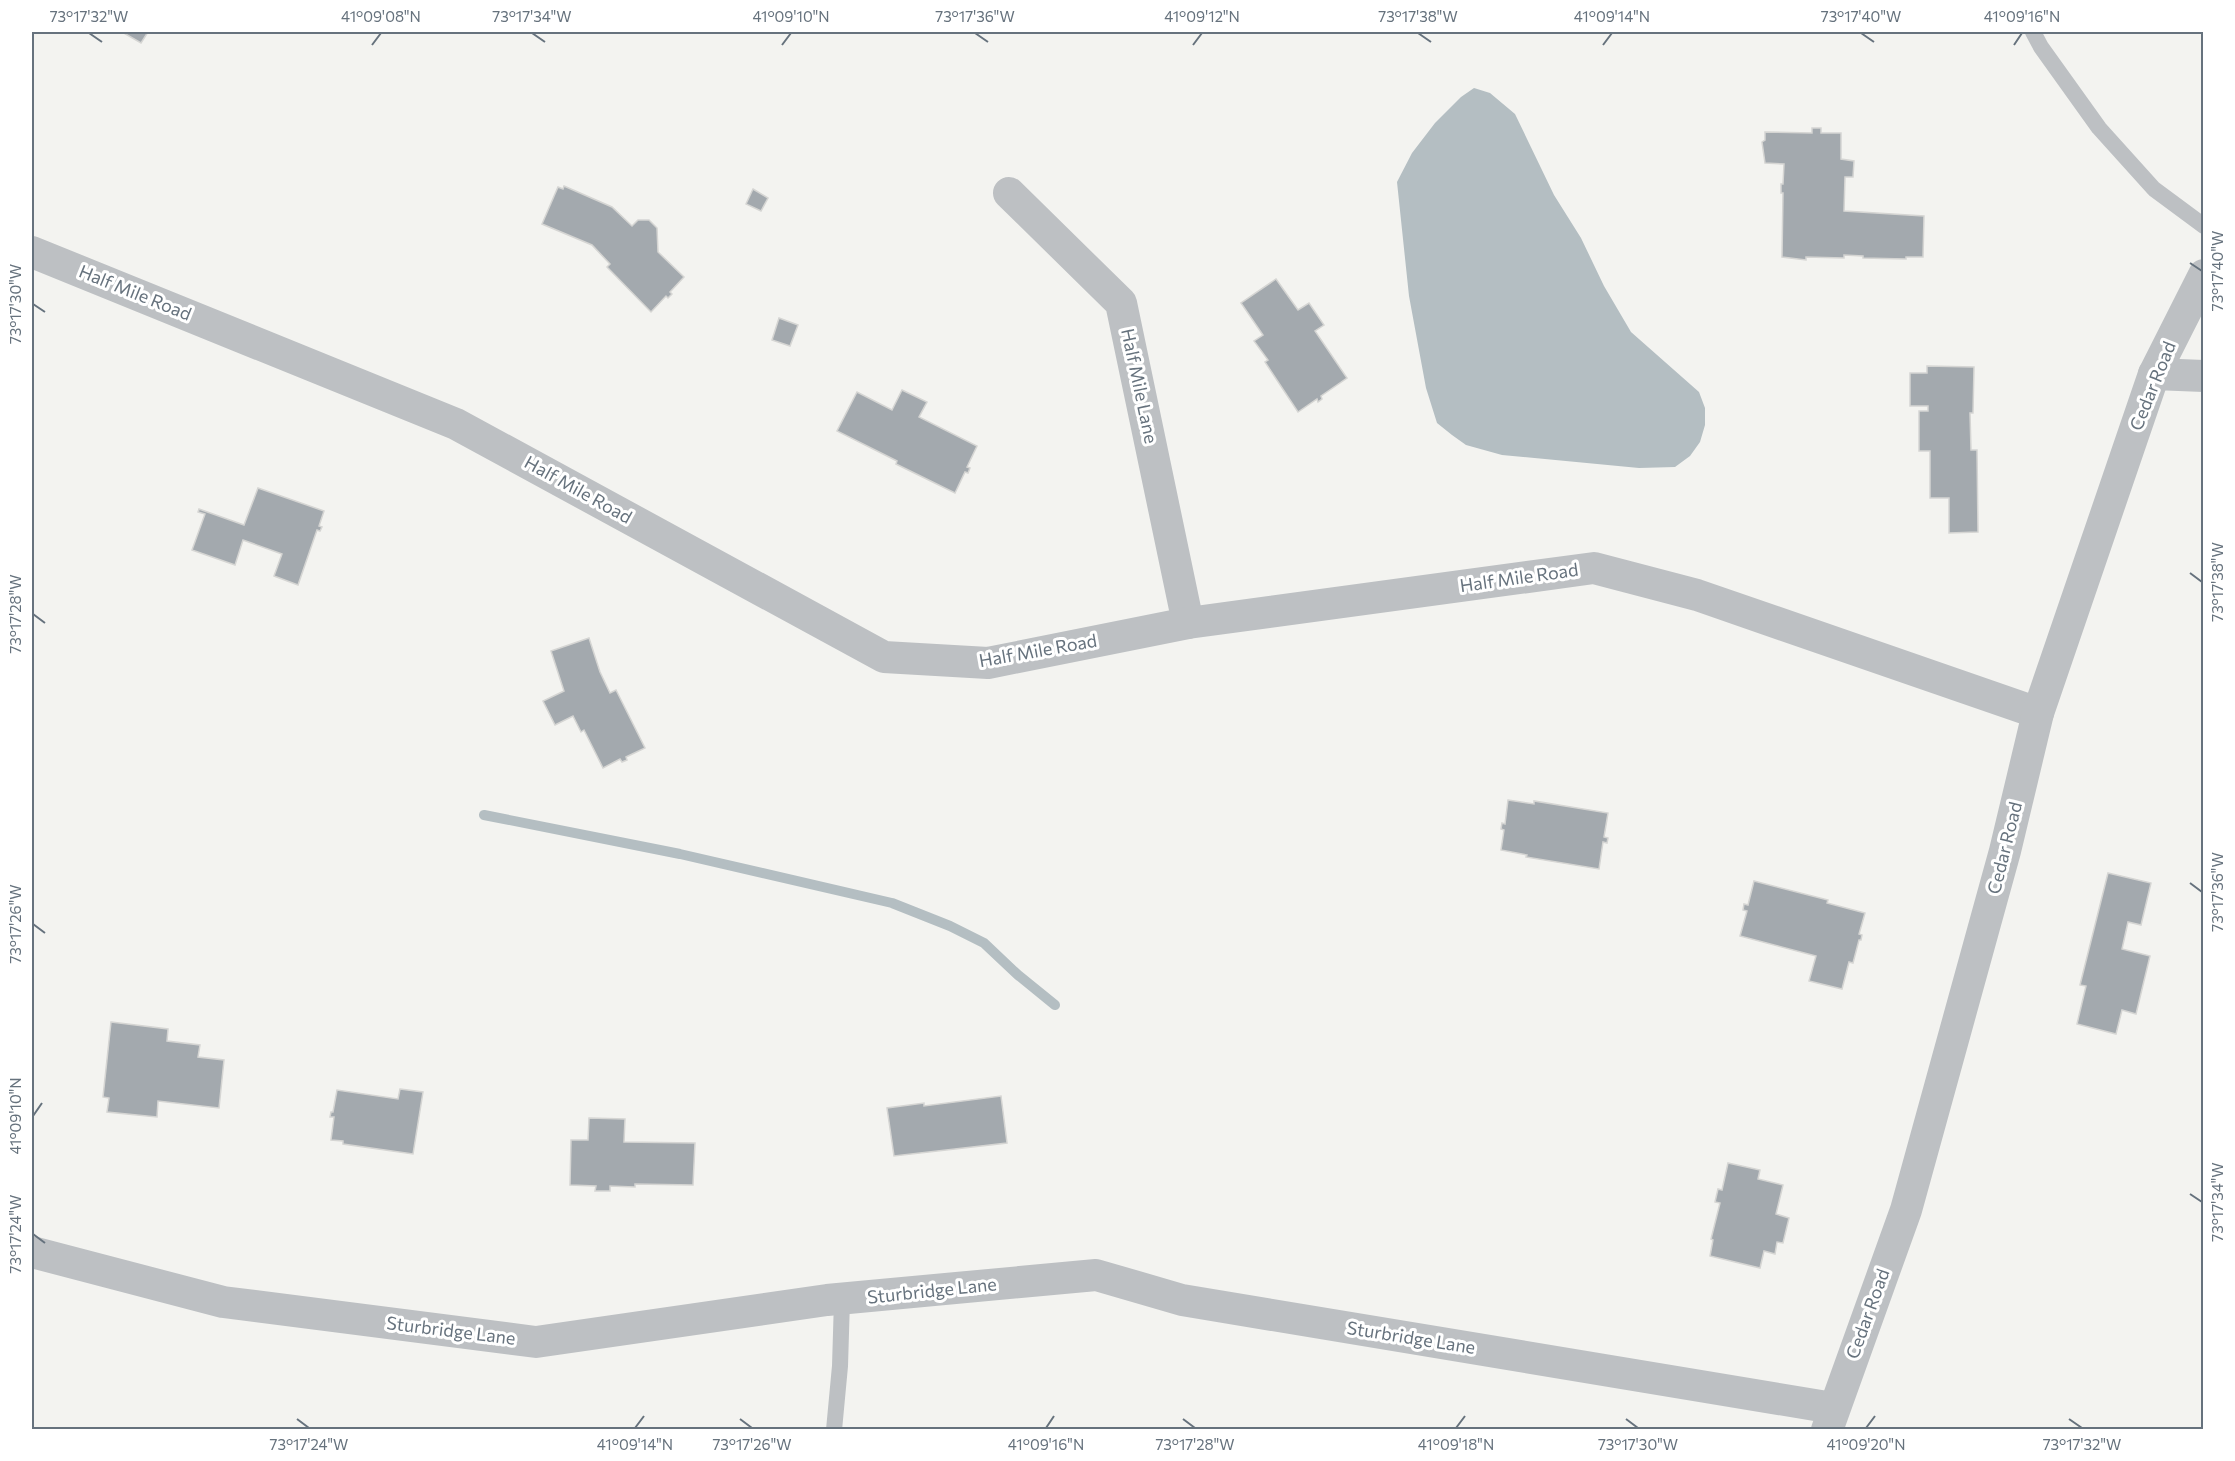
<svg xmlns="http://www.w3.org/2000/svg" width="2235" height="1461" viewBox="0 0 2235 1461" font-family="Commissioner,sans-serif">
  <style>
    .water { fill: #b4bec2 }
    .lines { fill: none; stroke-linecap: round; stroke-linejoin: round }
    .stream { stroke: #b4bec2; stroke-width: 10 }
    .building { fill: #a3a9ae; stroke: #d5d5d3; stroke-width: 1.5 }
    .lane { stroke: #bdc0c3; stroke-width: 16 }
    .street { stroke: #bdc0c3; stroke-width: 32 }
    .ticks { fill: none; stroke: #66727d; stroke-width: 2 }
    .labels { text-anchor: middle; stroke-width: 6; stroke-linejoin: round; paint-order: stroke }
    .street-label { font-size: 18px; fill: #66727d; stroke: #fff }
    .neatline { fill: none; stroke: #66727d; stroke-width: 2 }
    .ticks-label { font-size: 15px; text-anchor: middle; fill: #66727d }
  </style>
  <rect width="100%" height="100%" fill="#f3f3f0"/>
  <polygon class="water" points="1474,88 1490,93 1515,114 1554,195 1581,238 1604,286 1631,332 1699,392 1705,408 1705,425 1700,442 1690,456 1675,467 1639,468 1502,455 1466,445 1452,435 1437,423 1426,388 1409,296 1397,182 1412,153 1435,123 1461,97"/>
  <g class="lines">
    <polyline class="stream" points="484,815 680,854 892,903 950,926 984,943 1018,975 1055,1005"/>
  </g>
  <g class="building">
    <polygon points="122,32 148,32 141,43"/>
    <polygon points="1812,128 1821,128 1821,133 1841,133 1841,159 1854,161 1853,177 1845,177 1844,211 1924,216 1923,257 1906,257 1906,259 1863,258 1863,256 1844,255 1844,258 1806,257 1806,260 1782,257 1783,193 1781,193 1781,184 1783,184 1784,164 1765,163 1762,142 1765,140 1765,132 1812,133"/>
    <polygon points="564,186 612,207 632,226 638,220 649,220 657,228 658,252 684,277 670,292 672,294 668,298 666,296 651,312 607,267 610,264 592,245 542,224 558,187 563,189"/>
    <polygon points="753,189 768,198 761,211 746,204"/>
    <polygon points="1276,279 1298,310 1309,303 1324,325 1315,331 1347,378 1321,396 1322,399 1318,402 1317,399 1298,412 1265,362 1268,360 1254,341 1263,335 1241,303"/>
    <polygon points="779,318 798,325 790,346 772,340"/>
    <polygon points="1927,366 1974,367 1973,413 1970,413 1971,450 1977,450 1978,532 1949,533 1949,498 1930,498 1930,451 1919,451 1919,411 1928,411 1928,406 1910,406 1910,373 1927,373"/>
    <polygon points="902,390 927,402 919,417 977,446 967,467 970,468 968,473 965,472 955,493 896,464 897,461 837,431 857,392 892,410"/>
    <polygon points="258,488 324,511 319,526 322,527 320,531 317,530 298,585 274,576 282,554 243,540 235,565 192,550 205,514 198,512 199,509 244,525"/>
    <polygon points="589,638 600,672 610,693 616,690 645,748 626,757 627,760 622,762 620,759 603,768 584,730 581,732 573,716 555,725 543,701 564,691 551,651"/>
    <polygon points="1508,800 1534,804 1534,801 1608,813 1604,837 1608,838 1607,843 1603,842 1599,869 1526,857 1527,855 1501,850 1504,830 1501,829 1502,823 1505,824"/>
    <polygon points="2108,873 2151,883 2141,925 2128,922 2122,949 2150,956 2136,1014 2122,1010 2116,1034 2077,1024 2086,986 2080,985"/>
    <polygon points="1754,881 1828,900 1827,903 1865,913 1859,934 1862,935 1861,940 1859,940 1853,963 1849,962 1842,989 1809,981 1816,956 1740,936 1747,911 1743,910 1744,904 1748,905"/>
    <polygon points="111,1022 168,1029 167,1041 200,1045 198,1057 224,1060 219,1108 158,1101 157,1117 107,1112 109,1098 103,1097"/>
    <polygon points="400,1089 423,1092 413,1154 343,1144 343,1141 331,1140 334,1117 330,1117 331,1112 333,1112 337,1090 398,1099"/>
    <polygon points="1001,1096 1007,1143 894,1156 887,1108 924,1103 924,1106"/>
    <polygon points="589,1118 625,1119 624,1142 695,1143 693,1185 635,1184 635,1187 610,1186 610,1191 595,1191 596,1186 570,1185 571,1140 588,1140"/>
    <polygon points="1728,1163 1760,1170 1758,1179 1783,1185 1776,1214 1789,1218 1783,1243 1777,1242 1775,1254 1764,1251 1760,1268 1710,1256 1713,1240 1711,1239 1720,1203 1715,1202 1718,1189 1722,1190"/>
  </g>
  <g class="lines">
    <g class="lane">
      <polyline points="2033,32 2041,47 2099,128 2154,189 2204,226"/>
      <polyline points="834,1430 840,1366 842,1300"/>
    </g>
    <g class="street">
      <polyline points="1009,193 1121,303 1188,623"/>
      <polyline points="32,252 456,424 884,657 988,663 1188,623 1594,568 1697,595 2038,713"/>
      <polyline points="2154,374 2204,376"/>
      <polyline points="32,1252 223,1302 536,1342 827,1300 1096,1275 1182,1300 1833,1408"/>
      <polyline points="1827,1430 1906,1210 2005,851 2038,713 2154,374 2204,275"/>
    </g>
  </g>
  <path class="ticks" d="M89 33 102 42M532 33 545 42M975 33 988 42M1418 33 1431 42M1861 33 1874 42M372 45 381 33M782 45 791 33M1193 45 1202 33M1603 45 1612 33M2014 45 2022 33M2190 263 2202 271M33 304 45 312M2190 573 2202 582M33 614 45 623M2190 883 2202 892M33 924 45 933M33 1116 42 1103M2190 1194 2202 1202M33 1234 45 1243M297 1419 309 1428M740 1419 752 1428M1183 1419 1195 1428M1626 1419 1638 1428M2069 1419 2082 1428M635 1428 644 1416M1046 1428 1054 1416M1456 1428 1465 1416M1866 1428 1875 1416"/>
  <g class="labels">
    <g class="street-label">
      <text transform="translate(135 293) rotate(22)" y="6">Half Mile Road</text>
      <text transform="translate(1139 386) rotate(78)" y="6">Half Mile Lane</text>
      <text transform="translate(2153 386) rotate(-68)" y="6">Cedar Road</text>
      <text transform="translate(578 490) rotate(29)" y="6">Half Mile Road</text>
      <text transform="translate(1519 578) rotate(-8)" y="6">Half Mile Road</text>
      <text transform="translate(1038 651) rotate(-10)" y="6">Half Mile Road</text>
      <text transform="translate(2005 848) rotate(-76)" y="6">Cedar Road</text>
      <text transform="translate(932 1291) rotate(-6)" y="6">Sturbridge Lane</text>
      <text transform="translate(1868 1314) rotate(-70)" y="6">Cedar Road</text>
      <text transform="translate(451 1331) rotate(7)" y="6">Sturbridge Lane</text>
      <text transform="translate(1411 1338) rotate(9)" y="6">Sturbridge Lane</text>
    </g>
  </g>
  <rect width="2235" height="1461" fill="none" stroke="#ffffff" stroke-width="66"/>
  <rect x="33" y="33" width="2169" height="1395" class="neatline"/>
  <g class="ticks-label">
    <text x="89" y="22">73°17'32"W</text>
    <text x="381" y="22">41°09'08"N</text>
    <text x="532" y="22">73°17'34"W</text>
    <text x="791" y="22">41°09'10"N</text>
    <text x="975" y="22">73°17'36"W</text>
    <text x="1202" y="22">41°09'12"N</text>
    <text x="1418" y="22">73°17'38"W</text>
    <text x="1612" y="22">41°09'14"N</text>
    <text x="1861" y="22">73°17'40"W</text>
    <text x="2022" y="22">41°09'16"N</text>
    <text transform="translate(2218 271) rotate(-90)" y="5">73°17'40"W</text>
    <text transform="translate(16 304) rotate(-90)" y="5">73°17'30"W</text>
    <text transform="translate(2218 582) rotate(-90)" y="5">73°17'38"W</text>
    <text transform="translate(16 614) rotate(-90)" y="5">73°17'28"W</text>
    <text transform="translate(2218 892) rotate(-90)" y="5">73°17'36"W</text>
    <text transform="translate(16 924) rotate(-90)" y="5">73°17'26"W</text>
    <text transform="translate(16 1116) rotate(-90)" y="5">41°09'10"N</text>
    <text transform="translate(2218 1202) rotate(-90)" y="5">73°17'34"W</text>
    <text transform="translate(16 1234) rotate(-90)" y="5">73°17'24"W</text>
    <text x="309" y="1450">73°17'24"W</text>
    <text x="635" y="1450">41°09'14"N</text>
    <text x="752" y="1450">73°17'26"W</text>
    <text x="1046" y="1450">41°09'16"N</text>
    <text x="1195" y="1450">73°17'28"W</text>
    <text x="1456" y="1450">41°09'18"N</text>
    <text x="1638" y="1450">73°17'30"W</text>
    <text x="1866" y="1450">41°09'20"N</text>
    <text x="2082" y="1450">73°17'32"W</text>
  </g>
</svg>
